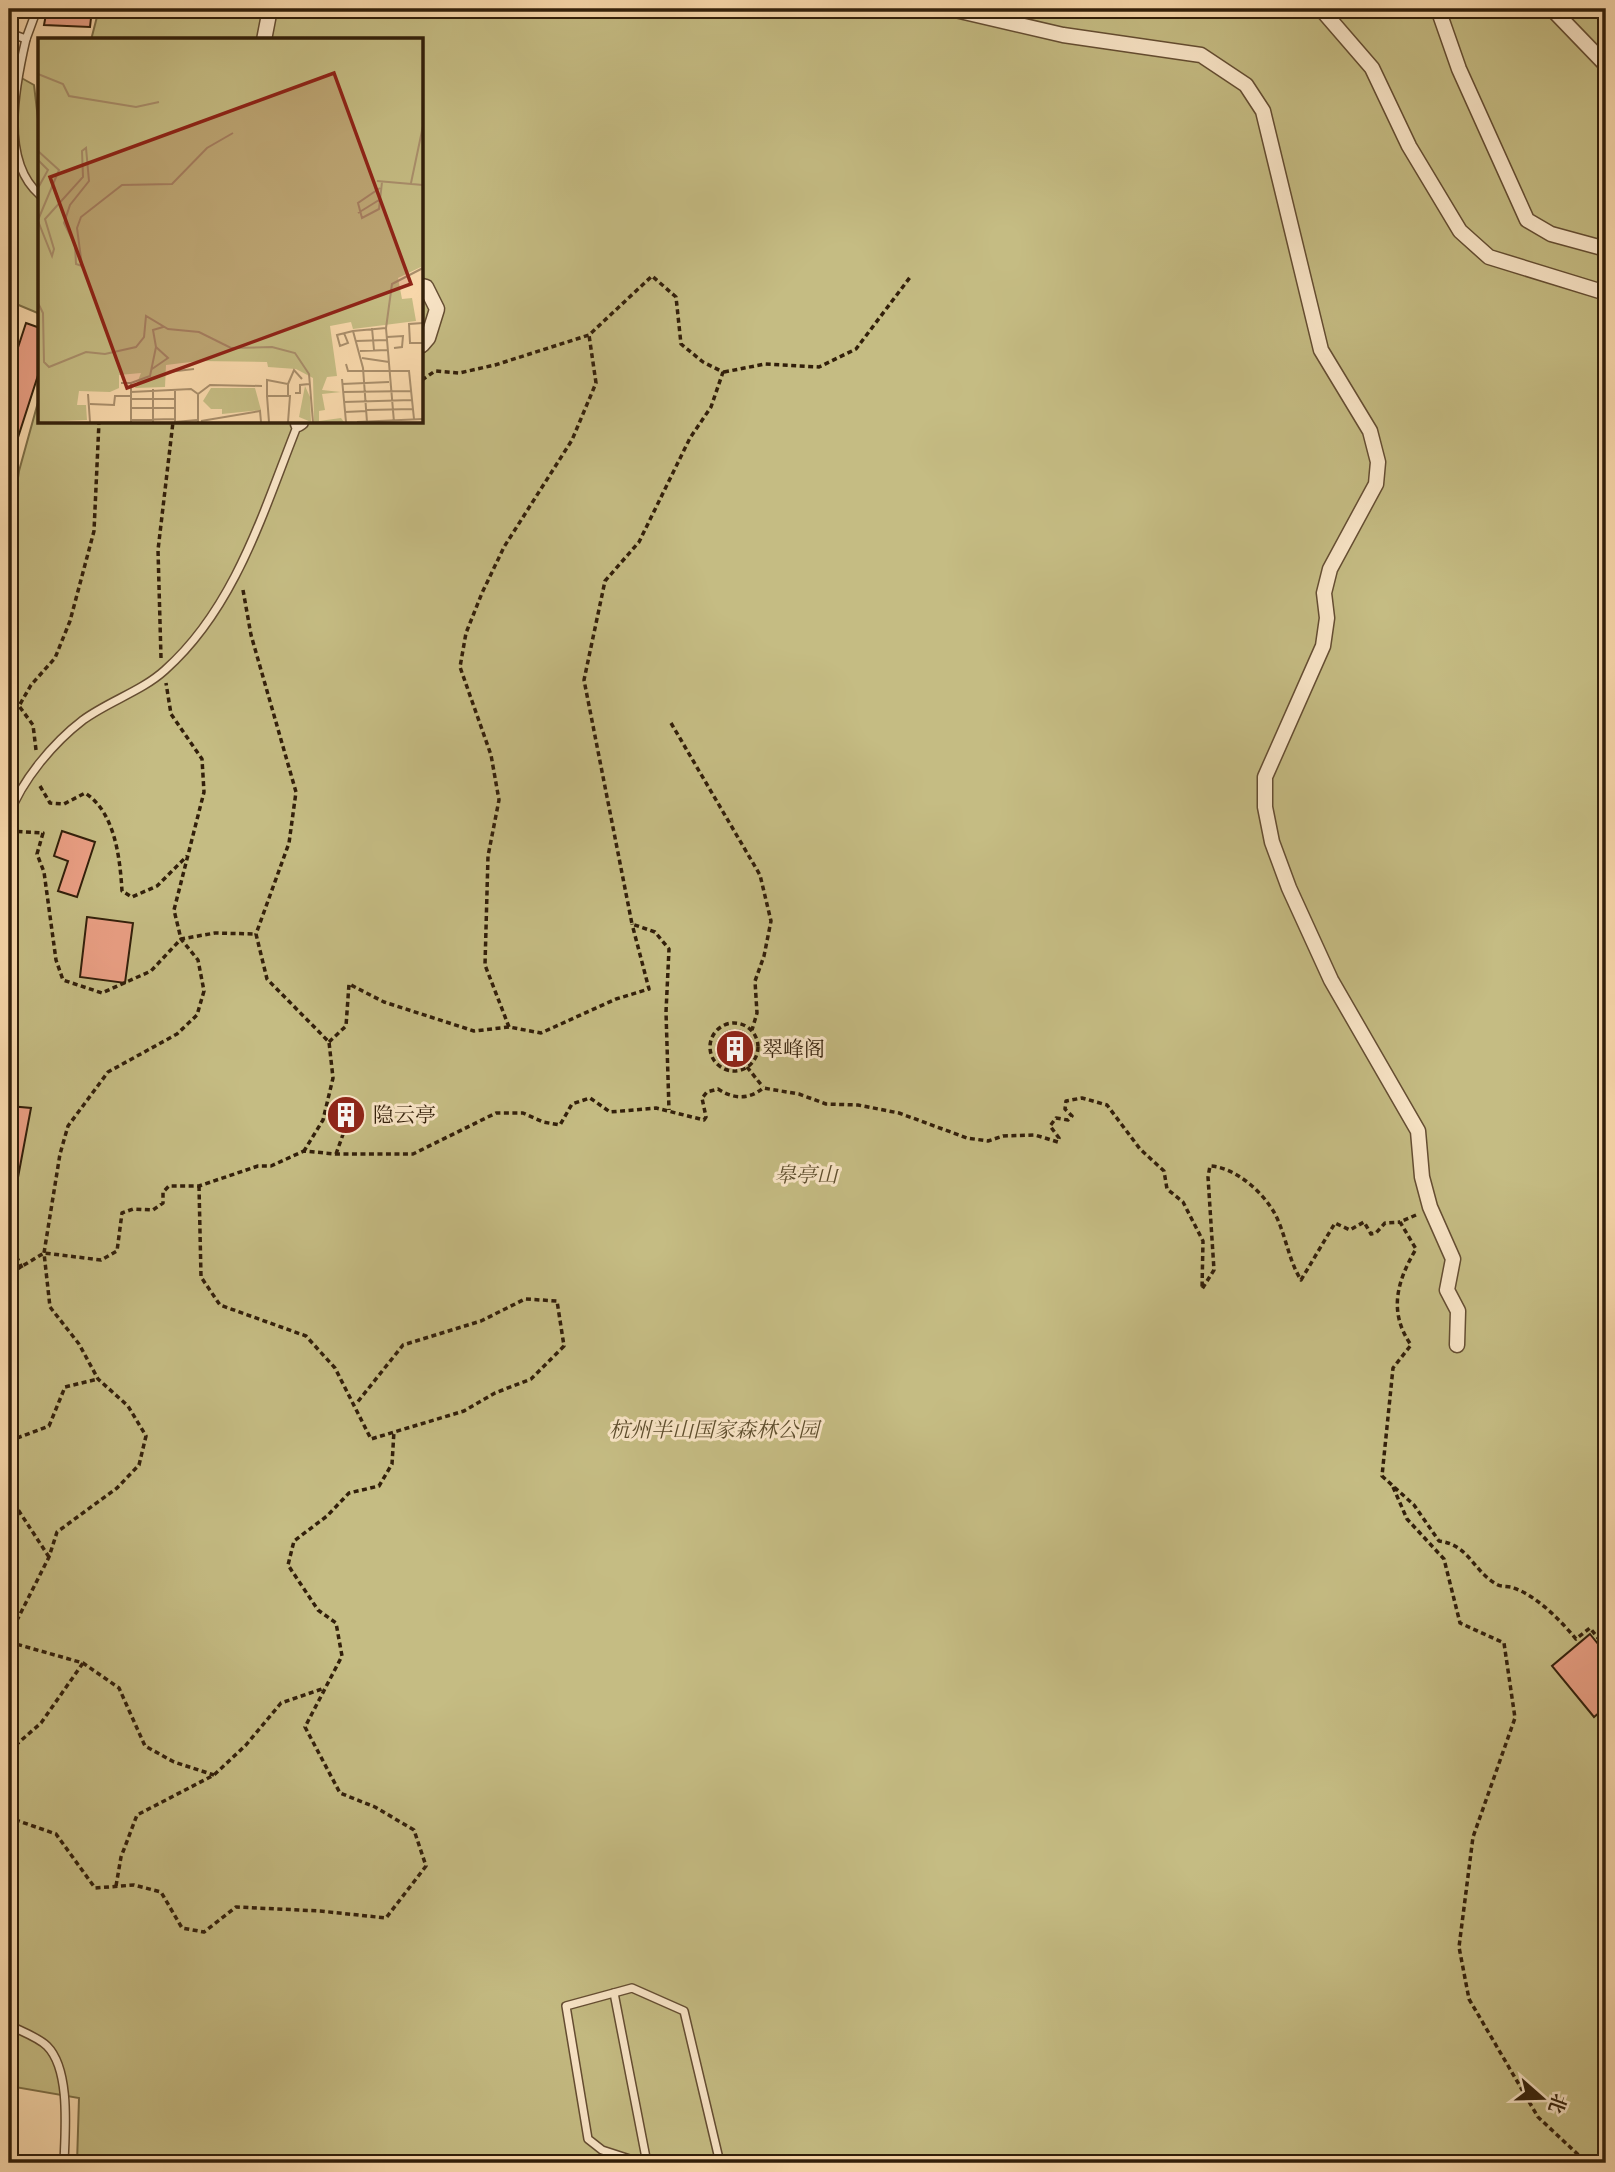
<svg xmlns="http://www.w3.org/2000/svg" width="1615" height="2172" viewBox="0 0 1615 2172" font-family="Vollkorn,'Noto Serif SC',serif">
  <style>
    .green { fill: #c5bc83; stroke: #7c6e46; stroke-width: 2 }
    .building { fill: #ea9f84; stroke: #321f0a; stroke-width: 2 }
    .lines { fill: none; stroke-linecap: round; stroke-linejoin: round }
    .service-casing { stroke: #644d32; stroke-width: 10 }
    .minor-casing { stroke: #644d32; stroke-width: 17 }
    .path { stroke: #321f0a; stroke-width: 3.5; stroke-dasharray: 5 3.5; stroke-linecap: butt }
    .service { stroke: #fae6c8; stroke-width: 7 }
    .minor { stroke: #fae6c8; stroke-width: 14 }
    .labels { text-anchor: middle; stroke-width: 6; stroke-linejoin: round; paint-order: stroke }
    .poi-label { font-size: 21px; fill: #321f0a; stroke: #fae6c8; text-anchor: start }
    .park-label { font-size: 21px; font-style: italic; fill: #5e4e2e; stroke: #fae6c8 }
    .inset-road { fill: none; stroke: #a98e6b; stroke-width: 2 }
    .view { fill: #8f2418; fill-opacity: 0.15; stroke: #8f2418; stroke-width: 3.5 }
    .inset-edge { fill: none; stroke: #321f0a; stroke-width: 3.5 }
  </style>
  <rect width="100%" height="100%" fill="#f8d8ab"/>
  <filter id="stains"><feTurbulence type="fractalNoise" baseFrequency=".00286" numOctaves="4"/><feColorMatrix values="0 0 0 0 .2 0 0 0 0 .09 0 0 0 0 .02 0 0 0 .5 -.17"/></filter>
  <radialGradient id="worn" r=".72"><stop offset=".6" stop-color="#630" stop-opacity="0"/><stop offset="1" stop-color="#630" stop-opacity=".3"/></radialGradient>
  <g class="green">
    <polygon points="99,9 1606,9 1606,2163 77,2163 79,2098 9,2086 9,538 19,471 40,395 40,422 422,422 422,40 91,40"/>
    <polygon points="9,71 34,85 40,136 40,314 9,301"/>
  </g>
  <g class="building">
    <polygon points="47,9 92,9 90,27 44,25"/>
    <polygon points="26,323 40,328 40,369 12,456 9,455 9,375"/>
    <polygon points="62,831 95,842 77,897 58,891 68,861 54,856"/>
    <polygon points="87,917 133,923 125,983 80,977"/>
    <circle cx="735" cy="1049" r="19"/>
    <polygon points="9,1106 31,1108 16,1188 9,1187"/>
    <polygon points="1590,1634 1606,1654 1606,1707 1594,1717 1552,1666"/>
  </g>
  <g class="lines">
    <g class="service-casing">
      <g id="service">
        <polyline points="9,33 26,39 37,9"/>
        <path d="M26 39C15 86 0 161 40 195"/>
        <path d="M9 815C22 780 53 743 83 720 109 701 142 691 165 670 236 607 264 509 298 424"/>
        <polyline points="614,1993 647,2163"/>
        <path d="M9 2025C20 2031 38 2037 47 2046 71 2070 65 2132 64 2163"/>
        <polyline points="642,2163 602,2150 588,2139 566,2006 632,1988 684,2011 720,2163"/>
      </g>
    </g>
    <g class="minor-casing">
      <g id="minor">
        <polyline points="951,9 1063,35 1201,55 1246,85 1263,111 1321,350 1370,431 1378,462 1376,484 1330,569 1324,593 1327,618 1323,646 1265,777 1265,807 1272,842 1289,888 1331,980 1418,1131 1422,1177 1430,1207 1453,1259 1447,1290 1458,1311 1457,1345"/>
        <polyline points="1321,9 1372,68 1409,146 1460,231 1489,257 1606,293"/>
        <polyline points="1438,9 1459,69 1527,220 1551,234 1606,249"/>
        <polyline points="1552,9 1606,65"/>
        <polyline points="264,40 270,9"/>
        <polyline points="422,286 426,287 437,309 428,338 422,345"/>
        <polyline points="298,424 301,422"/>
      </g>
    </g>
    <g class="path">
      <polyline points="724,372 765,364 819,367 856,349 911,276"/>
      <polyline points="422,380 435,371 459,373 495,365 589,335 652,276 676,297 681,344 703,362 723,372 711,407 690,438 639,542 605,581 584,680 632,924 655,932 669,949 666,1012 669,1110"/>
      <polyline points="243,590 251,635 296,792 289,843 256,934 267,979 329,1042 333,1078 323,1120 304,1151"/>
      <polyline points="161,658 158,550 173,422"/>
      <polyline points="671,723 760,875 771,921 764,956 755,981 757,1013 752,1030"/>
      <polyline points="36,750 33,725 19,706 31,685 55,658 70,621 94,531 99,422"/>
      <path d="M40 786 50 803 64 804 85 793C115 812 120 858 122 891L132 897 157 886 187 856"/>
      <polyline points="9,831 43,833 37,854 44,872 56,960 63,980 102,993 151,971 181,939 215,933 256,934"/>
      <circle cx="734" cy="1047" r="24"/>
      <polyline points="509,1027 485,965 488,856 499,800 491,755 460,667 466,633 482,593 504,547 572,440 596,383 589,335"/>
      <polyline points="329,1042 346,1026 349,984 384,1002 474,1031 509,1027 541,1033 616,999 649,989 632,924"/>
      <polyline points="747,1067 763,1087"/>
      <polyline points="336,1154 346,1126"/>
      <polyline points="199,1186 201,1277 220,1305 306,1336 335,1368 371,1439 464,1411 495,1393 531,1379 564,1346 557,1301 525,1299 481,1321 403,1345 356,1404"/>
      <path d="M1416 1215 1400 1222 1416 1249C1397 1281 1388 1312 1411 1345L1393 1368 1382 1476 1414 1505 1439 1541C1470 1545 1473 1572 1498 1585 1502 1587 1509 1586 1514 1588 1538 1597 1560 1620 1576 1639L1590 1628 1606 1648"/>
      <polyline points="9,1241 22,1268"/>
      <path d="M9 1274 44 1253 101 1260 117 1251 122 1213 133 1209 153 1210 163 1203V1192L169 1186H199L258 1166H271L304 1151 335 1154H413L496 1113H523L543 1122 560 1125 572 1104 590 1098 610 1112 656 1108 704 1120 706 1117 702 1098 707 1092 718 1089C733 1099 749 1100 763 1088L799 1094 826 1104 858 1105 899 1113 967 1138 988 1141 1003 1136 1035 1135 1058 1142 1059 1138 1050 1126 1056 1118 1068 1120 1072 1116 1065 1109 1066 1101 1082 1098 1107 1105 1140 1149 1164 1171 1167 1189 1183 1202 1203 1241 1202 1289 1214 1270 1208 1177 1210 1166C1235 1167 1263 1192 1275 1214 1286 1235 1288 1259 1301 1280L1335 1223 1350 1230 1364 1222 1371 1234 1376 1233 1385 1223 1400 1222"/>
      <polyline points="9,1441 49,1426 65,1387 98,1379"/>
      <polyline points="9,1445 14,1469 10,1491 15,1505 49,1557"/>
      <polyline points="1393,1487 1407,1519 1444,1559 1460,1623 1504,1643 1515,1718 1473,1837 1459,1947 1469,1999 1538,2117 1587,2163"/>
      <polyline points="9,1636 49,1557 57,1532 117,1488 139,1465 146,1436 128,1406 98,1379 79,1344 50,1307 44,1253 60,1154 68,1126 108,1072 177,1034 197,1015 204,991 198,960 181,939 174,910 204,792 202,759 171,714 166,683"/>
      <polyline points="9,1642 83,1663 119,1688 145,1746 174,1762 214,1775"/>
      <polyline points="9,1751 41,1723 83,1663"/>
      <polyline points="9,1821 10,1818 56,1834 95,1888 134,1885 161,1892 182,1928 204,1932 236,1907 320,1911 386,1918 426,1866 414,1830 375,1807 340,1793 305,1727 342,1656 336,1623 318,1610 288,1565 294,1541 327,1516 349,1493 379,1486 392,1464 394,1431"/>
      <polyline points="116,1886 121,1857 137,1815 214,1775 246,1745 281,1703 322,1689"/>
    </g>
    <use href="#service" class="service"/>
    <use href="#minor" class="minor"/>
  </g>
  <defs>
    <g id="building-disc" transform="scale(2.0125)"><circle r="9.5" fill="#8f2418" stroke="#fae6c8"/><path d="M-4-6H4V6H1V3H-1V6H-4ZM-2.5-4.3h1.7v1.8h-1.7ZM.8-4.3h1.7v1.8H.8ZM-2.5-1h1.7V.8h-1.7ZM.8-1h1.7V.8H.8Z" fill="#fff"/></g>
  </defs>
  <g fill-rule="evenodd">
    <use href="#building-disc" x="735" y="1049"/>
    <use href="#building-disc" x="346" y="1115"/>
  </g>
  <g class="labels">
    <g class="poi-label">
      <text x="762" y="1056">翠峰阁</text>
      <text x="373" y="1122">隐云亭</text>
    </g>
    <g class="park-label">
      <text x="806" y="1182">皋亭山</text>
      <text x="714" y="1437">杭州半山国家森林公园</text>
    </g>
  </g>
  <g transform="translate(38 38)">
    <rect width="385" height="385" fill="#f8d8ab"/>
    <path d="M0 1H385V228L360 240 364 261 374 260 378 283 315 291 313 284 292 288 299 338 289 339 284 352 303 354 284 356 287 372 281 373V383L303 380 306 384H276L275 340 258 331 230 329 229 324 161 323 128 327 127 349 97 350 103 335 81 337V350L72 354 41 353 39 367H48L49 382 0 384ZM267 348 272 359 273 384 261 379ZM173 350H217L223 372 184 376V371H173L165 363Z" fill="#c5bc83"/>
    <path class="inset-road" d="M0 36 25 46 31 58 98 69 121 64M0 113 21 132 0 182M0 122 10 132 0 150M339 143 385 147M373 145 385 88M342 150 320 165 324 180 341 171 344 144M320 175 341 162M0 183 14 218 16 211 7 181 45 139 44 113 48 110 51 143 32 167 26 185 37 207 38 226 44 228 39 190 43 179 84 147 134 146 169 110 195 95M0 265 5 275 6 324 11 329 48 314 67 316 98 309 106 299 108 278 130 291 161 294 193 310 234 309 257 315 271 336 275 384M385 285 371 286 372 305H385M334 290 336 312M315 293 325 330 329 384M306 295 310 305 302 308 299 297 315 293 348 290M349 299 365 298 364 309 356 310M318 303 349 302M322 313 350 312M324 320 351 324M308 326 310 333H371L376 381M114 331 130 320 118 309M130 334 156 331M304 341 308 384M83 345H93V384M93 345 112 338 118 309 115 292 125 289M250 346 256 332 264 341M304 346 351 344M115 351V384M137 351V384M93 354 153 351 160 356M305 354 373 353M257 355H262V347L271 346M50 356 52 384M160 356 172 347 224 348M160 356V384M229 358 231 384M250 358V346L229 342V358H252L250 384M93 361H137M306 364 374 362M52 366 76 367 77 358H93M93 370H137M329 372 375 371M307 374 329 373M93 382 137 381M163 383 222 373 223 384M137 384 159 382M319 384 385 381M356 384 348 290 354 246 385 230"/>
    <path class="view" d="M296 35 373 246 89 350 12 139Z"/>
    <rect width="385" height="385" class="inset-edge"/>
  </g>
  <rect width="1615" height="2172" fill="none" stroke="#f8d8ab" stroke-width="35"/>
  <rect x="10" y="10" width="1594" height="2151" fill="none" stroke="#321f0a" stroke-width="3.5"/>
  <rect x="18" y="18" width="1580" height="2137" fill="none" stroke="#321f0a" stroke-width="2"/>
  <g transform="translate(1542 2098) rotate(110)" stroke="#fae6c8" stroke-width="5" paint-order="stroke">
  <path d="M0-5L12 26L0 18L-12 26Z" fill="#321f0a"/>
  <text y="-10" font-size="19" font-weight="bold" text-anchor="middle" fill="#321f0a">北</text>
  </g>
  <rect width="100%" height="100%" filter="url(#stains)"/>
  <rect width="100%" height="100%" fill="url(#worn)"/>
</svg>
